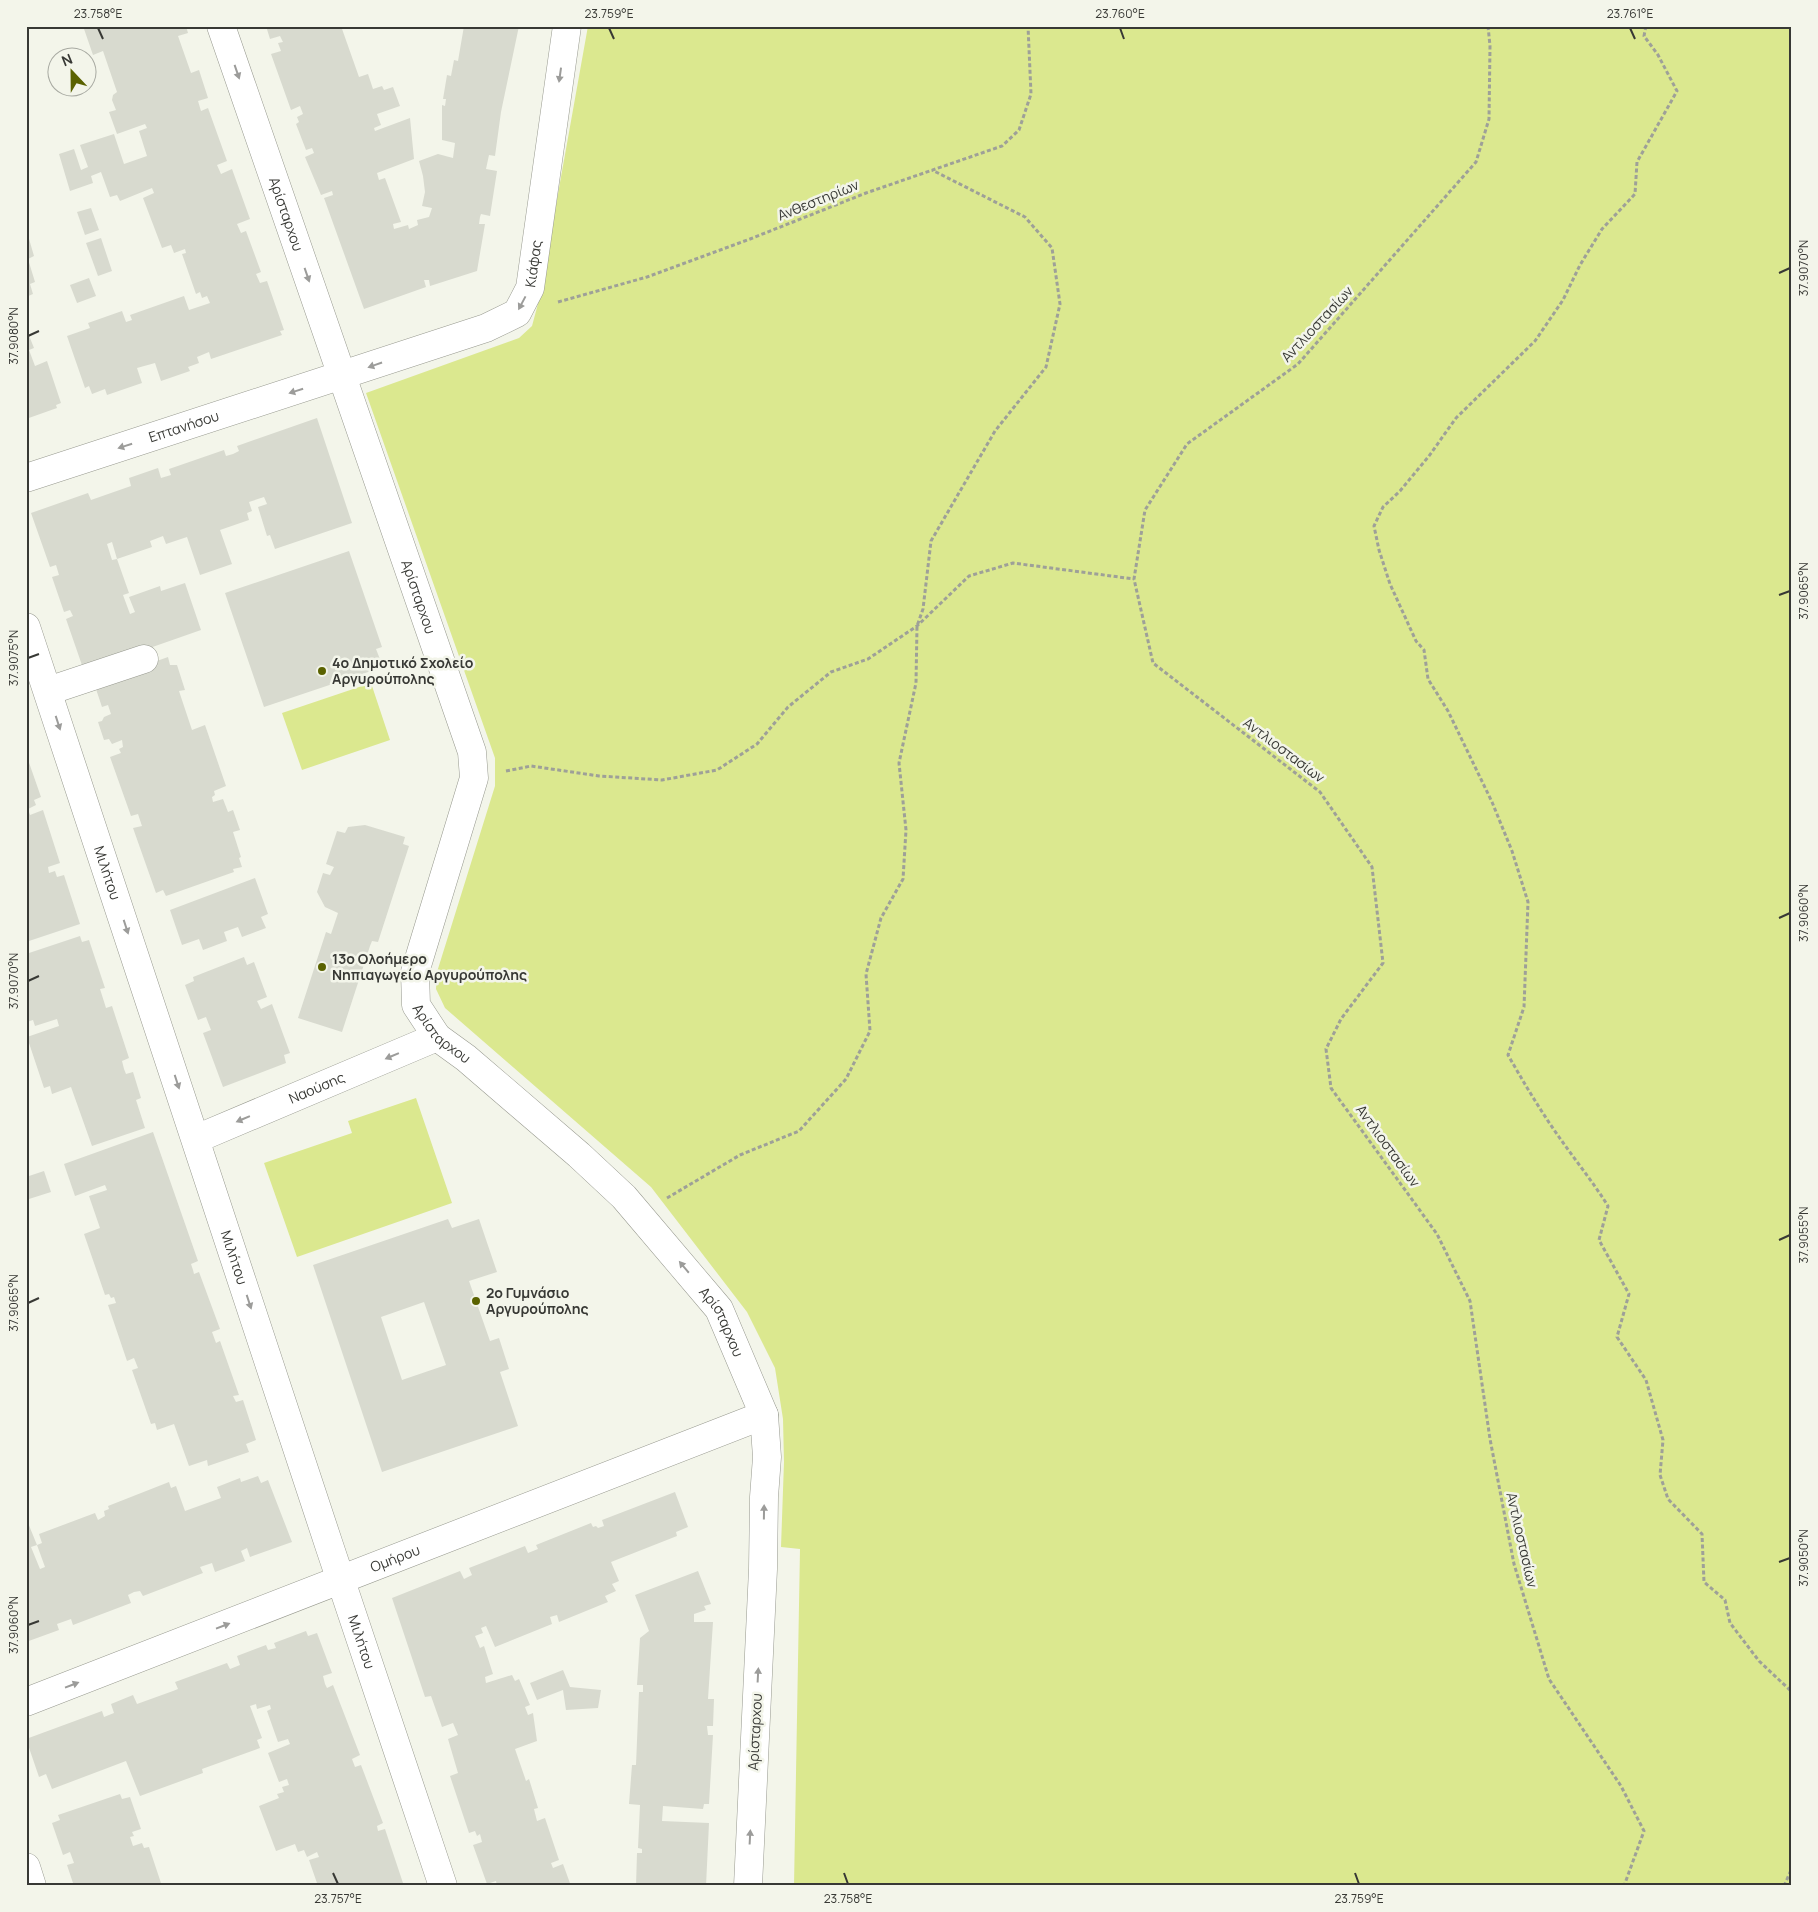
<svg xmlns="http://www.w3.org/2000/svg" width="1818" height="1912" viewBox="0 0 1818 1912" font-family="Manrope,sans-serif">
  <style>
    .green { fill: #dbe88f }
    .building { fill: #d8dacf; fill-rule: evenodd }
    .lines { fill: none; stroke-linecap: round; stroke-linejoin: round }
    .minor-casing { stroke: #97998f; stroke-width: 29 }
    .path { stroke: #9ea098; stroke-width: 3; stroke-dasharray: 4 2.5; stroke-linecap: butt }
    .minor { stroke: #fff; stroke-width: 28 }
    .oneway { fill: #9c9c9a }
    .ticks { fill: none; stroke: #383935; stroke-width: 2 }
    .poi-dot { fill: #5a6200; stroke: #f3f5ea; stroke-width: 2 }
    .labels { text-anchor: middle; stroke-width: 5; stroke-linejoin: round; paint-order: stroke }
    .street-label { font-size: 14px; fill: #383935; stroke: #f3f5ea }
    .poi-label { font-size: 14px; font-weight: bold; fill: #383935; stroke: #f3f5ea; text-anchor: start }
    .neatline { fill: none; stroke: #383935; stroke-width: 2 }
    .ticks-label { font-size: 12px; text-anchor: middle; fill: #383935 }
  </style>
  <rect width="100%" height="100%" fill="#f3f5ea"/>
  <g class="green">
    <polygon points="588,26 1792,26 1792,1886 794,1886 800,1549 781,1547 784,1462 783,1419 775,1368 747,1312 651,1187 445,1008 436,989 437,972 495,786 495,758 366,393 519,338 532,326 539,300"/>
    <polygon points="371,683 390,740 302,770 282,713"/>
    <polygon points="416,1098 452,1203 297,1257 264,1163 352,1133 348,1121"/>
  </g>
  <g class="building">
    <polygon points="83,26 186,26 188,33 178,36 191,73 199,70 208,98 198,101 201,111 208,108 227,161 217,165 221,174 232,169 250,219 237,224 241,233 246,231 261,272 256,274 260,283 267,281 284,330 280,331 282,335 211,359 209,352 197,357 199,363 188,367 190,371 161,381 155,363 137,368 142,383 107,395 105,389 92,394 89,386 85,388 67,336 90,328 88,323 122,311 126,322 132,320 130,315 184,296 189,310 210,303 207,296 202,298 200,292 196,294 182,254 186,253 185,249 174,253 171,245 162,248 143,198 154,193 152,188 120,201 117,195 110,197 101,172 91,176 93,183 70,191 59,154 74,149 81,170 88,167 80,145 114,134 124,164 147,156 139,131 147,128 145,124 117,134 109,112 116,110 112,100 113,95 117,92 103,51 93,55"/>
    <polygon points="266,26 341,26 359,77 368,74 373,89 382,86 384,90 393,87 400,106 377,114 381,125 374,128 375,131 410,118 414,159 377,173 379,180 385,178 401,222 393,224 394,229 408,225 409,229 418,225 417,220 429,217 432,208 422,206 425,192 423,176 419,161 438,154 453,158 455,143 442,140 442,105 445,106 446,99 443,99 447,75 451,76 454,60 458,61 464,26 519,26 501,112 495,156 489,155 486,169 497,171 490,216 481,214 480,217 479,224 485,224 477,271 430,286 429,280 424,280 426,287 364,309 324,198 333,195 332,191 321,195 305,157 314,153 312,148 306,150 296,124 299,122 297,117 303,114 300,106 291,110 271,54 281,51 278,43 283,42 280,36 270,39"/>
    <polygon points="91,208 99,230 85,235 77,212"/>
    <polygon points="27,232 34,256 28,259 35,282 30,284 33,294 26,297"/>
    <polygon points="101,238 112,271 98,276 86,243"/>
    <polygon points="89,278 96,296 77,303 70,285"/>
    <polygon points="26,328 34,348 29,350 35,366 47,361 61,403 56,405 57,408 26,419"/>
    <polygon points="317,418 352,523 275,549 270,535 267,536 258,507 267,504 264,497 249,502 252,511 247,513 249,520 220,530 232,564 200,575 187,537 166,544 163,536 150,541 152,547 117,559 112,542 107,544 112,560 117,559 129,593 123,595 130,614 135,612 129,597 160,586 161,591 185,583 201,630 84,671 66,619 73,616 70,610 64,612 52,577 59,575 56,565 50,567 31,513 88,493 91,500 131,486 129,478 158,468 161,478 171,475 169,469 224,450 226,456 233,454 239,451 237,446"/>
    <polygon points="349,551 382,647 376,649 383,667 264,707 225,593"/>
    <polygon points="168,657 170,665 177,665 185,690 179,691 192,730 205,725 226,786 214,791 215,795 212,797 213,802 223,799 228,812 233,810 240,830 233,832 241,857 239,858 242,867 233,869 234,872 166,896 163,890 156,893 133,828 142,826 138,814 131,816 110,757 121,753 119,749 123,747 122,740 112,744 109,739 104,740 98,722 102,721 104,717 111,714 108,705 102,707 96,689 101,681"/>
    <polygon points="26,754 41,797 34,800 36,805 28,809 30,815 43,810 60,863 48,867 49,873 55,871 57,877 64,875 80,924 26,942"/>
    <polygon points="365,825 405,837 403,844 409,846 378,942 372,941 370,946 342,1032 298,1018 326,932 331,934 338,913 325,907 317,892 323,873 330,875 334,867 326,864 337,831 345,833 348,827"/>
    <polygon points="255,878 268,914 261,917 266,928 242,937 238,927 224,932 227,941 203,950 199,939 182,945 170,910"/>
    <polygon points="80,936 82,942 89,940 105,988 100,989 106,1008 112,1006 129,1058 122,1061 124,1069 126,1074 133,1072 141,1098 136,1100 145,1128 92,1146 71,1087 52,1094 50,1086 44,1088 27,1037 59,1026 57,1019 35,1026 33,1020 27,1022 26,954"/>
    <polygon points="244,957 247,965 254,962 267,997 257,1001 261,1009 272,1004 290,1053 284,1055 286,1063 223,1087 203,1033 211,1030 206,1017 198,1020 185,985 194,981 193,977"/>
    <polygon points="153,1132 198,1261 191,1264 193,1270 194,1274 199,1272 220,1329 212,1332 216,1343 220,1341 239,1395 233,1396 236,1402 243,1400 256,1440 246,1444 249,1452 208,1466 207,1460 189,1466 174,1424 157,1430 155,1423 151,1424 132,1370 138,1368 134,1358 127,1361 108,1305 116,1303 114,1297 111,1298 109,1294 105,1295 84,1234 100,1228 89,1196 107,1190 105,1185 75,1196 64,1164"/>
    <polygon points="44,1171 51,1192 29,1199 26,1191 26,1177"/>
    <path d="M448 1219 452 1228 479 1219 497 1272 469 1281 490 1341 499 1338 509 1369 500 1372 518 1426 382 1472 313 1265ZM424 1302 446 1365 402 1380 381 1317Z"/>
    <polygon points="258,1476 261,1483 268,1480 292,1542 250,1557 247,1548 241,1551 245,1561 215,1572 212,1563 200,1567 203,1573 143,1596 140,1591 134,1592 128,1595 131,1603 73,1625 71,1619 57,1624 59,1630 26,1642 26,1518 37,1545 31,1547 40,1569 45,1567 37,1545 42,1543 39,1534 95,1513 98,1520 105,1516 104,1511 109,1509 108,1506 169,1482 171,1488 176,1486 185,1511 221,1498 217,1487 240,1478 241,1482"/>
    <polygon points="675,1492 688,1527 676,1532 677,1536 611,1562 619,1581 612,1584 616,1591 605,1596 608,1602 559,1622 557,1615 550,1617 552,1624 495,1647 486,1626 481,1628 483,1633 475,1636 480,1648 484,1646 493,1674 485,1677 486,1683 512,1675 515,1681 519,1679 530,1705 525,1707 528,1715 533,1713 537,1741 515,1749 526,1781 529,1779 538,1808 534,1809 537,1821 545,1818 559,1860 551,1863 553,1868 563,1864 571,1886 497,1886 496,1881 487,1884 473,1845 482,1842 480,1834 477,1836 475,1831 469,1833 450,1776 458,1773 448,1739 458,1735 453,1723 442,1727 431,1696 425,1697 392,1598 460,1571 464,1579 472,1575 469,1568 525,1546 528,1553 538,1549 536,1545 591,1523 593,1527 596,1526 598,1528 604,1526 602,1520"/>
    <polygon points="698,1571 711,1604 704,1606 706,1610 694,1614 694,1622 713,1622 708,1699 714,1699 713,1726 707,1726 708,1735 713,1735 709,1804 704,1804 703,1809 663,1806 662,1821 709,1823 706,1886 636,1886 637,1853 642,1853 642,1849 638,1848 640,1805 629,1804 632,1765 636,1765 639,1692 643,1692 643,1685 637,1685 640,1638 649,1631 635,1595"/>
    <polygon points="306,1631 308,1636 317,1633 332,1673 323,1676 325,1684 327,1688 333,1685 360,1755 352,1759 355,1767 361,1765 383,1823 377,1826 378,1831 385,1829 404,1886 318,1886 309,1860 319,1857 317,1852 307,1857 304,1850 298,1852 295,1844 276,1851 259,1806 279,1798 277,1794 284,1792 282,1787 289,1785 287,1779 279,1782 268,1753 290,1744 288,1739 278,1742 267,1711 271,1709 270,1705 257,1709 256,1704 250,1706 262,1738 257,1740 260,1748 202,1769 203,1773 140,1796 126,1761 52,1789 46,1774 39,1777 26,1739 102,1711 104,1717 114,1713 111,1704 133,1695 137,1704 173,1691 178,1689 175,1682 227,1663 230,1669 240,1665 237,1656 266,1645 268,1650 276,1648 274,1643"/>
    <polygon points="563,1670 570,1687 601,1690 598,1708 566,1710 563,1690 537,1700 530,1683"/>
    <polygon points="120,1794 122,1799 130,1797 141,1829 132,1832 134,1836 130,1837 133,1846 142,1843 144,1848 149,1847 162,1886 74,1886 67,1865 74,1863 70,1852 63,1855 52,1823 60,1820 58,1815"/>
  </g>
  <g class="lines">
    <g class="minor-casing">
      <g id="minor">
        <path id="s1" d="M221 26 472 752 474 778 415 972 416 1005 437 1037 466 1058 579 1155 624 1197 719 1309 764 1415 767 1457 764 1497 763 1569 748 1886"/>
        <path id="s2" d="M26 478 486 328 517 313 530 288 567 26"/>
        <path id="s3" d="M26 627 329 1545 443 1886"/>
        <polyline points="48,691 144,659"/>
        <path id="s4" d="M196 1139 437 1037"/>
        <path id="s5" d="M26 1702 764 1415"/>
        <polyline points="26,1867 32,1886"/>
      </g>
    </g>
    <g class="path">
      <polyline points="1488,26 1490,46 1489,119 1476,162 1298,364 1187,444 1145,510 1134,579 1153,663 1320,792 1372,867 1383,963 1341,1019 1326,1049 1331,1088 1437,1234 1470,1301 1490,1439 1514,1564 1549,1679 1621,1786 1644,1831 1624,1886"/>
      <path d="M1646 26 1644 36 1658 55 1677 91 1637 162 1635 194 1602 229 1580 265 1563 300 1535 341 1456 418 1429 456 1400 491 1383 507 1374 526 1379 550 1390 584 1416 641 1424 650 1428 679 1448 711 1492 802 1512 851 1528 902 1524 1007 1508 1055C1524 1083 1540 1110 1559 1137 1575 1160 1593 1182 1608 1206L1599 1240 1629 1294 1617 1337 1646 1380 1663 1440 1660 1475 1668 1499 1702 1534 1704 1582 1725 1600 1730 1623 1759 1661 1792 1692"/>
      <polyline points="558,302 647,277 750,239 866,193 1002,146 1019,130 1031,94 1028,26"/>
      <polyline points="506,771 531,766 599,776 662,780 717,770 757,744 788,707 831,672 868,659 917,626 969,576 1013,563 1134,579"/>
      <polyline points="667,1198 740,1155 799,1131 846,1079 870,1031 866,974 881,918 903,879 906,830 899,763 916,683 917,626 923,609 931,541 995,431 1046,367 1060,304 1052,248 1025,217 932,170"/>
      <polyline points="1784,1886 1792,1868"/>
    </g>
    <use href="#minor" class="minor"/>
  </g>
  <defs><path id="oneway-solid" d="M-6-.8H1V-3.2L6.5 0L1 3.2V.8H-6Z" transform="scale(1.25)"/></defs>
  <g class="oneway">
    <use href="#oneway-solid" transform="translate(237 72) rotate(71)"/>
    <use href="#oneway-solid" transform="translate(560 75) rotate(98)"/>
    <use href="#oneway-solid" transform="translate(307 275) rotate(71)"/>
    <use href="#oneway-solid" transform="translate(522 303) rotate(118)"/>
    <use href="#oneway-solid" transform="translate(375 365) rotate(161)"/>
    <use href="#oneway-solid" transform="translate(296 391) rotate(162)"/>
    <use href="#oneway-solid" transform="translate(125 446) rotate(162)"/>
    <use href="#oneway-solid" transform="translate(58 723) rotate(72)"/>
    <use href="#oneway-solid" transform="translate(126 927) rotate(72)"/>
    <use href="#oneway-solid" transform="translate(392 1056) rotate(157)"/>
    <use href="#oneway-solid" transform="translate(177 1082) rotate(72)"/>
    <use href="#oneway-solid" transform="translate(243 1119) rotate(157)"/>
    <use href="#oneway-solid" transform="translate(684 1267) rotate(-130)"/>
    <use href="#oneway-solid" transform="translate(249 1302) rotate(72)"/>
    <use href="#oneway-solid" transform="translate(764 1512) rotate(-89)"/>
    <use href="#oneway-solid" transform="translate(223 1626) rotate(-21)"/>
    <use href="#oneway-solid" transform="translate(758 1675) rotate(-87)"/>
    <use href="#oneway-solid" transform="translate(72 1685) rotate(-21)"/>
    <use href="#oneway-solid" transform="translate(750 1837) rotate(-87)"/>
  </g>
  <path class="ticks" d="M98 28 103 39M609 28 614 39M1120 28 1124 39M1630 28 1635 39M1779 273 1790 268M28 336 39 331M1779 595 1790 591M28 658 39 654M1779 918 1790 913M28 981 39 976M1779 1240 1790 1235M28 1303 39 1298M1779 1562 1790 1558M28 1625 39 1621M333 1873 338 1884M844 1873 848 1884M1355 1873 1359 1884"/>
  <g class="poi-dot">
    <circle cx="322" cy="671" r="5"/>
    <circle cx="322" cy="967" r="5"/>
    <circle cx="476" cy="1301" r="5"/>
  </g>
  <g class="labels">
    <g class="street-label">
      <text transform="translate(818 200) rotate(-22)" y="5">Ανθεστηρίων</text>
      <text dy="5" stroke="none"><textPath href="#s1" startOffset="199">Αρίσταρχου</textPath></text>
      <text dy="5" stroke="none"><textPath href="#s2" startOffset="571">Κιάφας</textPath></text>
      <text transform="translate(1317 324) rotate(-47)" y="5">Αντλιοστασίων</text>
      <text dy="5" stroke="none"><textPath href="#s2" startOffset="166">Επτανήσου</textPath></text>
      <text dy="5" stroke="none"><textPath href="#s1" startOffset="604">Αρίσταρχου</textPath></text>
      <text transform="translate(1284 750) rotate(37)" y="5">Αντλιοστασίων</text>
      <text dy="5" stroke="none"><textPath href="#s3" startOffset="259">Μιλήτου</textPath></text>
      <text dy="5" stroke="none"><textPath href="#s1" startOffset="1069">Αρίσταρχου</textPath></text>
      <text dy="5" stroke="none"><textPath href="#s4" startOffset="131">Ναούσης</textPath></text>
      <text transform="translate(1388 1146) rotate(54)" y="5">Αντλιοστασίων</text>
      <text dy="5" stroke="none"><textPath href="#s3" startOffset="664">Μιλήτου</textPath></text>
      <text dy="5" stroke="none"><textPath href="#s1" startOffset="1474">Αρίσταρχου</textPath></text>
      <text transform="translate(1522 1540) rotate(77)" y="5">Αντλιοστασίων</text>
      <text dy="5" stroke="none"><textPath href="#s5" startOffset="396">Ομήρου</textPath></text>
      <text dy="5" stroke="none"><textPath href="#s3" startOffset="1069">Μιλήτου</textPath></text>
      <text transform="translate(755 1732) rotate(-87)" y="5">Αρίσταρχου</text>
    </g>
    <g class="poi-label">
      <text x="332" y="668">4ο Δημοτικό Σχολείο<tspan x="332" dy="16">Αργυρούπολης</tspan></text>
      <text x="332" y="964">13ο Ολοήμερο<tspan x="332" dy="16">Νηπιαγωγείο Αργυρούπολης</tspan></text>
      <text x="486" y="1298">2ο Γυμνάσιο<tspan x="486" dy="16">Αργυρούπολης</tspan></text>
    </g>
  </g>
  <rect width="1818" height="1912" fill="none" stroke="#f3f5ea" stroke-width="55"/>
  <g transform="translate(72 72) rotate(338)"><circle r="24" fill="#f3f5ea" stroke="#a8aaa2"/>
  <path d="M0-4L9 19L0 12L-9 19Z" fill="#5a6200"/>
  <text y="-8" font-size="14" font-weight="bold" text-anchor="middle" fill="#383935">N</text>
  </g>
  <rect x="28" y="28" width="1762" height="1856" class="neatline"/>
  <g class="ticks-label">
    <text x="98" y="18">23.758°E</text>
    <text x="609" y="18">23.759°E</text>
    <text x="1120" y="18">23.760°E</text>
    <text x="1630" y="18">23.761°E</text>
    <text transform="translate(1804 268) rotate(-90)" y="4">37.9070°N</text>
    <text transform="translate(14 336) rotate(-90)" y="4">37.9080°N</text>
    <text transform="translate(1804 591) rotate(-90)" y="4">37.9065°N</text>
    <text transform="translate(14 658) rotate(-90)" y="4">37.9075°N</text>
    <text transform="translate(1804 913) rotate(-90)" y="4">37.9060°N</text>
    <text transform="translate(14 981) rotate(-90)" y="4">37.9070°N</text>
    <text transform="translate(1804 1235) rotate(-90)" y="4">37.9055°N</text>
    <text transform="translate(14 1303) rotate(-90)" y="4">37.9065°N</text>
    <text transform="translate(1804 1558) rotate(-90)" y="4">37.9050°N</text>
    <text transform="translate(14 1625) rotate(-90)" y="4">37.9060°N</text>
    <text x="338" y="1903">23.757°E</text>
    <text x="848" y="1903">23.758°E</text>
    <text x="1359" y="1903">23.759°E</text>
  </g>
</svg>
